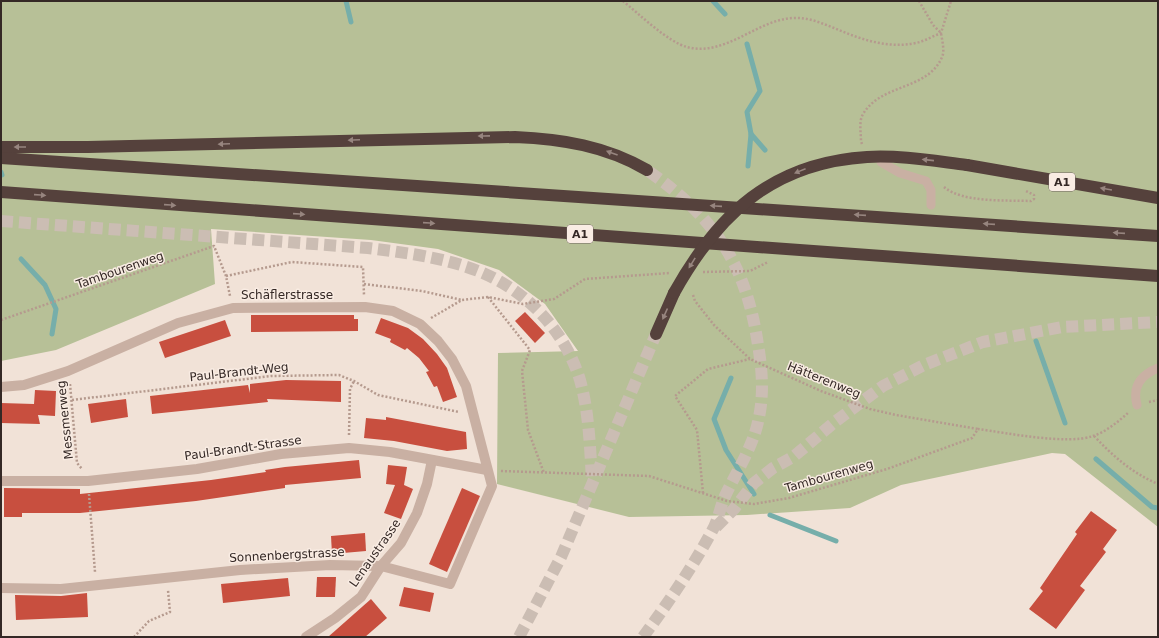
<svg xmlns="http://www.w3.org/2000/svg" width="1159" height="638" viewBox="0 0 1159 638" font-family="'DejaVu Sans',sans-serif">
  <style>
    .green { fill: #b7c097 }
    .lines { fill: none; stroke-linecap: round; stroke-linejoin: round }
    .stream { stroke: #76aeaa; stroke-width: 5 }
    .building { fill: #c84f3f }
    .highway-tunnel { stroke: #cbbdb3; stroke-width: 12; stroke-dasharray: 12 6; stroke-linecap: butt }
    .path { stroke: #b59a8e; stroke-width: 2.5; stroke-dasharray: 2 2; stroke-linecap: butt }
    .lane { stroke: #c9b0a3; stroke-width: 9 }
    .street { stroke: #c9b0a3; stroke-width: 10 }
    .highway { stroke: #55413c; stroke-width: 12 }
    .highway-bridge { stroke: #55413c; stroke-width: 12 }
    .oneway { fill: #97857f }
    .labels { text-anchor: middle; stroke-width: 3; stroke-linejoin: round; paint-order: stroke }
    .shield { fill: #f9ece3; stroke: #6f635e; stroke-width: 1 }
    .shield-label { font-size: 11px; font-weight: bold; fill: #342825 }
    .street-label { font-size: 12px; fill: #342825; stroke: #f9ece3 }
  </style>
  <rect width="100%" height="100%" fill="#f1e2d7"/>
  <polygon class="green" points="1,1 1158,1 1158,527 1065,454 1052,453 901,485 850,508 747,515 629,517 497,484 498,353 578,351 545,304 499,270 438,249 371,240 211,229 215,284 56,350 1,361"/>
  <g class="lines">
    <g class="stream">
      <polyline points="346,1 351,22"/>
      <polyline points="713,1 725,14"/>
      <polyline points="747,44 760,91 747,112 751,134 765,150"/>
      <polyline points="748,166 751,134"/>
      <polyline points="1,172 2,175"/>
      <polyline points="21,259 45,285 56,309 52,334"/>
      <polyline points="1036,341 1065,423"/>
      <polyline points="731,378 714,419 726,450 754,494"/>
      <polyline points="1096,459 1152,507 1158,508"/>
      <polyline points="770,515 836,541"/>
    </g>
  </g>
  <g class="building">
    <polygon points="525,312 545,333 535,343 515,321"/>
    <polygon points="251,315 354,315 354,319 358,319 358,331 251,332"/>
    <polygon points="381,318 408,328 423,339 437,354 447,368 457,397 443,402 437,386 434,387 426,372 429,371 419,358 407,348 405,350 390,342 391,339 375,333"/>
    <polygon points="225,320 231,336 165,358 159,342"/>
    <polygon points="286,380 341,381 341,402 267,399 268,402 152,414 150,396 248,385 250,393 250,384"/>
    <polygon points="35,390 56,391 55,416 38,415 40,424 1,423 1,403 34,404"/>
    <polygon points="126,399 128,417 91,423 88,404"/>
    <polygon points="386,417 466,432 467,449 447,451 394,441 364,438 366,418 386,420"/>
    <polygon points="359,460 361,478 285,485 285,488 196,501 80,513 22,513 22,517 4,517 4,488 80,489 80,494 211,480 266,472 265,470 285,467"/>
    <polygon points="388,465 407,467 404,485 413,489 401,519 384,513 395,485 386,484"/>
    <polygon points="462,488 480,496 447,572 429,564"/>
    <polygon points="1091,511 1117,530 1103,549 1106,552 1080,586 1085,590 1056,629 1029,609 1043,591 1040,588 1077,534 1075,532"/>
    <polygon points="365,533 366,551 332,554 331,536"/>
    <polygon points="317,577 336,577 335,597 316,597"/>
    <polygon points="288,578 290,596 223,603 221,584"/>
    <polygon points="404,587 434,593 430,612 399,606"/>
    <polygon points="87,593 88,617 16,620 15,595 61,596"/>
    <polygon points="371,599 387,618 365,637 328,637"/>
  </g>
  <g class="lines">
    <g class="highway-tunnel">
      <path d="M1 221 368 248C400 252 433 256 464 266 519 283 563 325 580 380 589 412 590 447 592 480"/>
      <polyline points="716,527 734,509 754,483 773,468 793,457 836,421 883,386 924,365 983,342 1062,327 1158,322"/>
      <polyline points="519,637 561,557 656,334"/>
      <path d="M643 637C668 603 692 568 712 531 719 519 720 506 726 494 738 469 754 445 759 417 764 394 762 368 758 345 746 263 714 217 647 170"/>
    </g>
    <g class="path">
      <path d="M623 1C639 14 668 42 687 47 726 57 756 20 793 18 808 17 821 23 834 28 860 39 887 49 916 43 925 41 933 36 941 33L951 1"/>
      <path d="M862 144 861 141C861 134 859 123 862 116 879 83 928 91 942 57 945 51 942 40 941 33L933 25 919 1"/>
      <path d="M944 187C963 203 1005 200 1031 201L1034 199V195L1026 191"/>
      <polyline points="703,272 750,271 768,262"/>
      <polyline points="226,276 292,262 363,267 364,295"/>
      <polyline points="364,284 422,291 462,300"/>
      <polyline points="693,295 695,301 714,325 750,359 821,391 870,409 896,415 978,429"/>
      <polyline points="488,297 530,350 522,371 528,430 544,473"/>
      <polyline points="431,318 462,300 488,297 523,304 554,299 585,279 670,273"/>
      <polyline points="1,320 214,246 226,276 230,296"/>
      <polyline points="70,384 77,463 82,469"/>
      <polyline points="72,400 271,376 339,375 354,381 378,395 459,412"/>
      <polyline points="1149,402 1158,400"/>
      <polyline points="349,435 350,389 354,381"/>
      <path d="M1094 436C1113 456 1132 473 1158 484"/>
      <path d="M501 471 649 476 727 501 754 504 789 498 887 469 972 438 978 429C1007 433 1067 445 1093 436 1106 432 1119 421 1129 412"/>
      <polyline points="703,493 697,430 675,396 708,369 750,359"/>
      <polyline points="89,494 95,572"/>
      <polyline points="134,637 149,621 170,612 168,590"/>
    </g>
    <g class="lane">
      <polyline points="881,162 900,173 926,181 931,190 931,205"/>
      <path d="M1137 405C1132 386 1141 375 1158 368"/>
    </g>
    <g class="street">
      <polyline points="1,387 24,385 68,371 178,323 233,308 365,307 393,311 420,324 438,341 452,359 466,386 492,486 450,584 381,566 330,565 240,570 61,589 1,588"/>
      <polyline points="1,481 88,481 197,469 281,454 349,448 390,452 487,470"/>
      <polyline points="306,637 335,618 361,597 381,566 401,543 417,513 427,484 432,460"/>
    </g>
    <g class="highway">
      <path d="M1 147H88L515 137C562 139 606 146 647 170"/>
      <polyline points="1,158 1158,236"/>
      <polyline points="967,165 1158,198"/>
      <polyline points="1,192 1158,276"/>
      <polyline points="656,334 674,293"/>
    </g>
    <path class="highway-bridge" d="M674 293C718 214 772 163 867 157 900 155 934 161 967 165"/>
  </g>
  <defs><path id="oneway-solid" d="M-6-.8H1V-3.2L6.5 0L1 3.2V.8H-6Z"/></defs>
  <g class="oneway">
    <use href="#oneway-solid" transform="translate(484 136) rotate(179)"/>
    <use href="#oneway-solid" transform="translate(354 140) rotate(178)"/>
    <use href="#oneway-solid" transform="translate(224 144) rotate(178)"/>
    <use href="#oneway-solid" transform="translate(20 147) rotate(-180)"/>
    <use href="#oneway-solid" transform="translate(612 153) rotate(-160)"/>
    <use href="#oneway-solid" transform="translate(928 160) rotate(-174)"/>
    <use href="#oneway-solid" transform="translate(800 171) rotate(158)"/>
    <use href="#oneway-solid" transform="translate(1106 189) rotate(-170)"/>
    <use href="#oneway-solid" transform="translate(40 195) rotate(4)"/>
    <use href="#oneway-solid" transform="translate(170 205) rotate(4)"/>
    <use href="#oneway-solid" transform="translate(716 206) rotate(-176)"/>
    <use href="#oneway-solid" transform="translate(299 214) rotate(4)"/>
    <use href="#oneway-solid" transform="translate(860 215) rotate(-176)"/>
    <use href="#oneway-solid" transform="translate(429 223) rotate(4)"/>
    <use href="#oneway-solid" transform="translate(989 224) rotate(-176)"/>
    <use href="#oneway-solid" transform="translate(1119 233) rotate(-176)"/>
    <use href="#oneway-solid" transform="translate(692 263) rotate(122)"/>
    <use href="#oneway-solid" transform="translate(665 314) rotate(114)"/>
  </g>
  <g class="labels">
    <g class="shield">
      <rect x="1049" y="173" width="26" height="18" rx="3"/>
      <rect x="567" y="225" width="26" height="18" rx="3"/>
    </g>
    <g class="shield-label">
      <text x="1062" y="186">A1</text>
      <text x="580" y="238">A1</text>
    </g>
    <g class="street-label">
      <text transform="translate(120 270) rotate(-19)" y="4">Tambourenweg</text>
      <text x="287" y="299">Schäflerstrasse</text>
      <text transform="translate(239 372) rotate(-6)" y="4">Paul-Brandt-Weg</text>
      <text transform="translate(824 380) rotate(22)" y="4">Hätterenweg</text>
      <text transform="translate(65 420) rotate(-96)" y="4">Messmerweg</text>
      <text transform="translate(243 448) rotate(-8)" y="4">Paul-Brandt-Strasse</text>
      <text transform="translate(829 476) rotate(-16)" y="4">Tambourenweg</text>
      <text transform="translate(375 553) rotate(-55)" y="4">Lenaustrasse</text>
      <text transform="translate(287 555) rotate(-3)" y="4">Sonnenbergstrasse</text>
    </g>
  </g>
  <rect width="1159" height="638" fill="none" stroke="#342825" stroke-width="4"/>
</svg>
